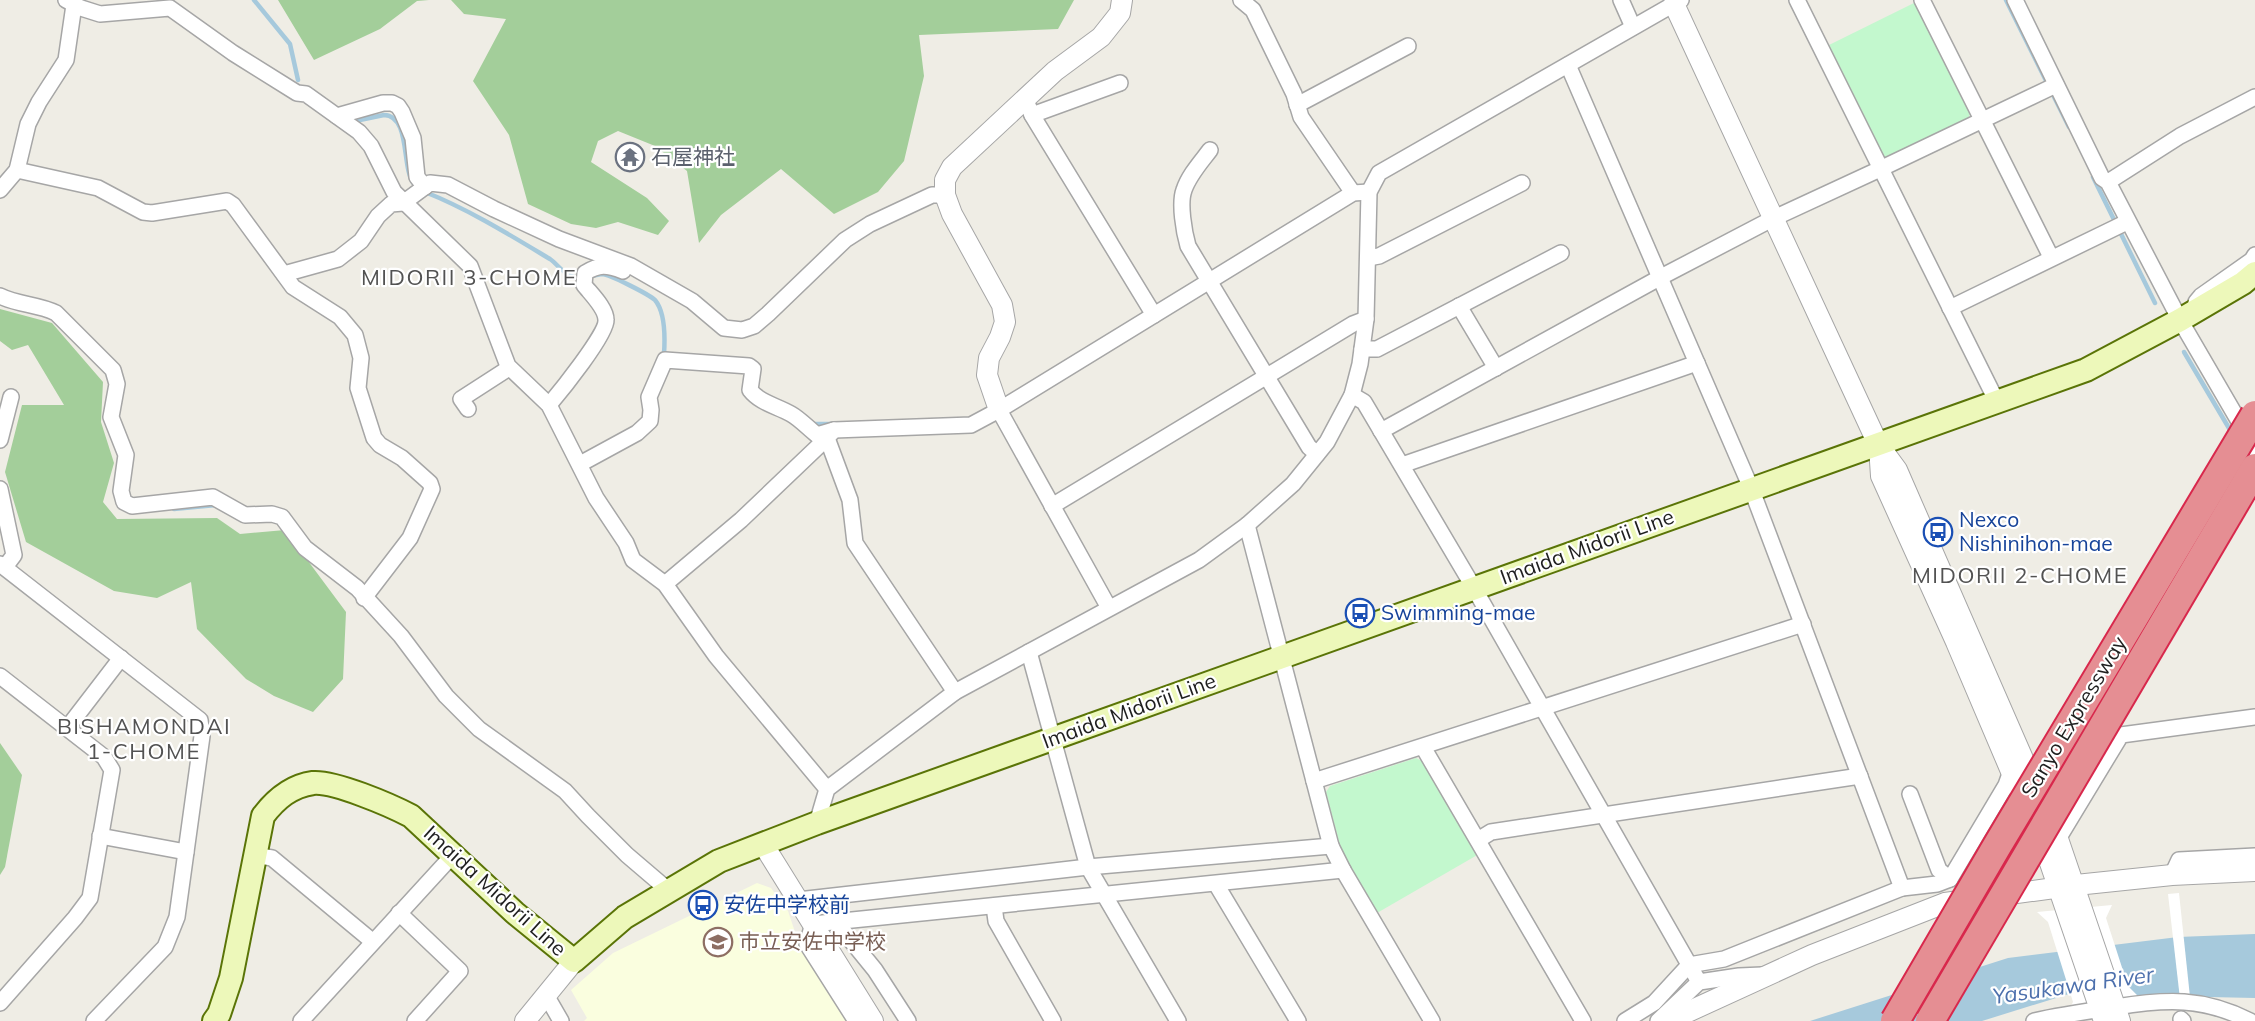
<svg xmlns="http://www.w3.org/2000/svg" width="2255" height="1021" viewBox="0 0 2255 1021" font-family="Mulish,'Noto Sans JP',sans-serif">
  <style>
    .education { fill: #fafedf }
    .forest { fill: #a3ce9a }
    .park { fill: #c3f8ce }
    .water { fill: #a6c9dc }
    .pier { fill: #fff }
    .lines { fill: none; stroke-linecap: round; stroke-linejoin: round }
    .stream { stroke: #a6c9dc; stroke-width: 4.5 }
    .minor-casing { stroke: #a6a6a6; stroke-width: 18 }
    .tertiary-casing { stroke: #a6a6a6; stroke-width: 22 }
    .secondary-casing { stroke: #5a7407; stroke-width: 26 }
    .minor { stroke: #fff; stroke-width: 15 }
    .tertiary { stroke: #fff; stroke-width: 20 }
    .secondary { stroke: #edf8ba; stroke-width: 22 }
    .motorway-bridge-casing { stroke: #d8284c; stroke-width: 32; stroke-linecap: butt }
    .motorway-bridge { stroke: #e58e93; stroke-width: 28 }
    .labels { text-anchor: middle; stroke-width: 4.5; stroke-linejoin: round; paint-order: stroke }
    .worship-label { font-size: 21px; fill: #5b616d; stroke: #fff; text-anchor: start }
    .transit-label { font-size: 21px; fill: #164399; stroke: #fff; text-anchor: start }
    .street-label { font-size: 21px; fill: #1f1f1f; stroke: #fff }
    .education-label { font-size: 21px; fill: #785e54; stroke: #fff; text-anchor: start }
    .neighbourhood-label { font-size: 22px; letter-spacing: 1.5px; fill: #525252; stroke: #fff }
    .water-label { font-size: 22px; font-style: italic; fill: #4d70ad; stroke: #fff }
  </style>
  <rect width="100%" height="100%" fill="#efede5"/>
  <polygon class="education" points="757,883 771,888 788,911 795,932 850,1021 584,1021 587,1018 571,990 613,953"/>
  <g class="forest">
    <polygon points="278,0 429,0 417,1 380,29 314,60"/>
    <polygon points="451,0 1074,0 1058,29 919,35 924,76 904,161 878,192 834,214 781,169 721,215 699,243 687,171 655,146 618,131 598,141 591,162 647,198 669,221 658,235 618,222 596,228 571,224 528,204 509,135 473,81 506,19 464,14"/>
    <polygon points="0,309 52,323 103,382 101,422 114,463 103,502 117,519 217,518 240,534 285,530 346,612 343,679 313,712 274,696 246,679 197,629 191,582 157,598 114,591 26,542 5,472 22,405 64,405 28,345 12,350 0,341"/>
    <polygon points="0,743 22,775 5,867 0,875"/>
  </g>
  <g class="park">
    <polygon points="1916,2 1970,112 1969,118 1888,158 1882,156 1829,45"/>
    <polygon points="1416,758 1426,763 1479,854 1377,913 1349,869 1340,846 1326,792 1330,786"/>
  </g>
  <polygon class="water" points="2255,934 2255,998 2069,994 1982,1021 1810,1021 2008,958 2178,937"/>
  <g class="pier">
    <polygon points="2179,893 2190,997 2180,999 2168,894"/>
    <polygon points="2112,905 2106,918 2128,986 2141,999 2068,1011 2073,1002 2048,922 2037,912"/>
  </g>
  <g class="lines">
    <g class="stream">
      <polyline points="254,0 290,44 298,80"/>
      <polyline points="2006,0 2069,127"/>
      <path d="M355 121 384 115C411 116 401 168 414 184"/>
      <polyline points="2093,177 2155,303"/>
      <path d="M425 192C468 209 510 235 550 259 557 264 563 273 571 276 582 281 591 275 602 274 609 274 650 295 655 300 665 312 665 339 664 354H668"/>
      <polyline points="2184,352 2233,435"/>
      <polyline points="812,424 831,424"/>
      <polyline points="174,509 216,505"/>
    </g>
    <g class="minor-casing">
      <g id="minor">
        <polyline points="66,0 81,8 100,14 170,8 233,53 297,93 306,94 359,132 371,146 394,192 470,266 508,366 549,405 596,498 626,543 633,560 665,584 716,656 827,789"/>
        <polyline points="1241,0 1253,10 1294,94 1301,117 1353,193"/>
        <polyline points="1621,0 1633,27"/>
        <polyline points="1797,0 1997,402"/>
        <polyline points="1922,0 2051,257"/>
        <polyline points="2015,0 2102,178 2108,182 2180,320 2255,449"/>
        <polyline points="1568,65 1751,488 1902,888"/>
        <polyline points="1025,98 1032,115 1154,315"/>
        <polyline points="1297,105 1408,46"/>
        <polyline points="1032,115 1120,83"/>
        <polyline points="337,116 383,103 392,103 398,106 402,112 413,138 417,177 425,187"/>
        <path d="M1210 150C1201 162 1189 175 1184 190 1179 203 1184 232 1188 246L1309 447 1317 454"/>
        <polyline points="17,170 98,188 143,212 152,213 227,201 233,205 293,287 340,317 355,335 361,358 358,388 374,438 380,445 402,458 430,483 432,489 410,538 364,598"/>
        <polyline points="2108,182 2180,136 2255,97"/>
        <polyline points="0,190 17,170 28,124 39,102 66,60 74,5"/>
        <polyline points="1368,258 1379,256 1522,183"/>
        <polyline points="284,274 338,259 361,241 378,216 391,204 403,203 430,183 448,185 494,209 559,239 631,266 692,301 724,328 742,330 754,326 768,314 845,240 870,224 932,195 945,195"/>
        <path d="M0 296C18 305 38 304 56 313L113 370 117 384 111 417 126 455 121 491 124 502 132 506 213 497 245 515 272 514 282 517 305 548 357 588 401 636 446 696 479 729 565 791 588 816 627 855 668 890"/>
        <polyline points="2196,302 2201,296 2252,260 2255,255"/>
        <polyline points="1459,306 1496,368"/>
        <polyline points="1950,308 2127,222"/>
        <polyline points="1362,349 1377,349 1561,253"/>
        <polyline points="1352,395 1364,402 1474,588 1699,982"/>
        <path d="M549 405C560 392 607 334 606 320 606 308 591 294 584 285L585 273C599 264 607 265 623 271"/>
        <polyline points="468,409 461,399 509,368"/>
        <polyline points="999,410 1109,608"/>
        <polyline points="834,430 827,438 850,500 855,543 955,692"/>
        <polyline points="1381,431 1661,277 1774,218 1880,169 2056,85"/>
        <polyline points="0,440 11,397"/>
        <path d="M580 464 637 433 650 421 651 410 649 397 665 360 749 366 753 369 750 390C760 403 777 406 791 414 800 419 808 428 817 435L834 430 971 425 999 410 1353 193 1369 192"/>
        <polyline points="1402,465 1697,363"/>
        <polyline points="0,489 14,555 5,567"/>
        <polyline points="1052,506 1353,324 1366,319"/>
        <polyline points="1247,525 1331,846 1343,870 1432,1021"/>
        <polyline points="0,564 200,720 202,736 177,917 165,947 94,1021"/>
        <polyline points="665,584 741,520 827,438"/>
        <polyline points="1029,652 1088,867 1178,1021"/>
        <polyline points="0,676 104,757 112,770 90,898 75,918 0,1003"/>
        <polyline points="68,727 121,658"/>
        <polyline points="1423,747 1583,1021"/>
        <polyline points="1314,781 1803,624"/>
        <polyline points="1910,794 1939,870 1950,879"/>
        <polyline points="817,823 827,789 955,692 1199,560 1247,525 1293,484 1327,442 1352,395 1360,364 1366,319 1369,192 1379,173 1681,0"/>
        <polyline points="100,836 186,852"/>
        <polyline points="2058,839 2121,735 2255,717"/>
        <polyline points="1478,840 1491,832 1860,776"/>
        <polyline points="254,855 272,858 372,941"/>
        <polyline points="2172,875 2179,860 2255,856"/>
        <polyline points="1216,884 1298,1021"/>
        <polyline points="798,900 1088,867 1331,846"/>
        <polyline points="994,906 996,921 1053,1021"/>
        <polyline points="399,913 460,971 415,1021"/>
        <polyline points="836,922 875,970 908,1021"/>
        <polyline points="546,995 561,1021"/>
        <polyline points="2181,1019 2183,1021"/>
        <polyline points="301,1021 453,855"/>
        <polyline points="856,1021 807,944 813,924 1343,870"/>
        <polyline points="1625,1021 1654,1003 1689,965 1724,959 1902,888 1937,884 1950,879 2006,785 2011,771 2016,768"/>
        <polyline points="1658,1021 1699,982 1739,976 1762,975"/>
        <path d="M2034 1021C2061 1015 2089 1011 2116 1007 2166 999 2203 997 2250 1021"/>
      </g>
    </g>
    <g class="tertiary-casing">
      <g id="tertiary">
        <polyline points="1674,4 1878,444 1897,470 2058,839 2120,1021"/>
        <polyline points="999,410 987,375 989,358 1000,337 1005,322 1002,305 952,214 945,195 945,180 952,167 1055,71 1101,37 1120,13 1122,0"/>
        <polyline points="1879,446 1881,476 1956,642 2050,863 2104,1021"/>
        <polyline points="763,844 873,1021"/>
        <polyline points="525,1021 574,961"/>
        <polyline points="1668,1021 1812,955 1945,903 2076,885 2172,875 2255,871"/>
      </g>
    </g>
    <g class="secondary-casing">
      <path id="secondary" d="M214 1021 219 1014 231 978 263 816C276 799 291 786 313 783 334 781 390 805 411 816L515 913 574 961 625 917 719 861 817 823 1052 739 2086 370 2180 320 2243 283 2255 273"/>
    </g>
    <use href="#minor" class="minor"/>
    <use href="#tertiary" class="tertiary"/>
    <use href="#secondary" class="secondary"/>
    <g class="motorway-bridge-casing">
      <g id="motorway-bridge">
        <polyline points="1895,1021 1997,846 2255,415"/>
        <polyline points="1930,1021 2255,468"/>
      </g>
    </g>
    <use href="#motorway-bridge" class="motorway-bridge"/>
  </g>
  <defs>
    <g id="temple-ring" transform="scale(1.5)"><circle r="9.5" fill="#fff" stroke="#6b7280" stroke-width="1.5"/><path d="M0-6L5-2H3V0L6.5 2.5H4V6H1.5V3h-3V6H-4V2.5H-6.5L-3 0V-2H-5Z" fill="#6b7280"/></g>
    <g id="bus-ring" transform="scale(1.5)"><circle r="9.5" fill="#fff" stroke="#1a4fb4" stroke-width="1.5"/><path d="M-5-6H5V4H4V6H2V4H-2V6H-4V4H-5ZM-3.5-4V0h7V-4ZM-3.5 1.2v1.5H-2V1.2ZM2 1.2v1.5H3.5V1.2Z" fill="#1a4fb4"/></g>
    <g id="school-ring" transform="scale(1.5)"><circle r="9.5" fill="#fff" stroke="#8d6e63" stroke-width="1.5"/><path d="M0-5L7-2L0 1L-7-2ZM-4 1L0 2.5L4 1V4Q0 6-4 4Z" fill="#8d6e63"/></g>
  </defs>
  <g fill-rule="evenodd">
    <use href="#temple-ring" x="630" y="157"/>
    <use href="#bus-ring" x="1938" y="532"/>
    <use href="#bus-ring" x="1360" y="613"/>
    <use href="#bus-ring" x="703" y="905"/>
    <use href="#school-ring" x="718" y="942"/>
  </g>
  <g class="labels">
    <g class="worship-label">
      <text x="651" y="164">石屋神社</text>
    </g>
    <g class="transit-label">
      <text x="1959" y="527">Nexco<tspan x="1959" dy="24">Nishinihon-mae</tspan></text>
      <text x="1381" y="620">Swimming-mae</text>
      <text x="724" y="912">安佐中学校前</text>
    </g>
    <g class="street-label">
      <text transform="translate(1587 547) rotate(-20)" y="7">Imaida Midorii Line</text>
      <text transform="translate(1129 711) rotate(-20)" y="7">Imaida Midorii Line</text>
      <text transform="translate(2074 717) rotate(-59)" y="7">Sanyo Expressway</text>
      <text transform="translate(495 891) rotate(42)" y="7">Imaida Midorii Line</text>
    </g>
    <g class="education-label">
      <text x="739" y="949">市立安佐中学校</text>
    </g>
    <g class="neighbourhood-label">
      <text x="469" y="285">MIDORII 3-CHOME</text>
      <text x="2020" y="583">MIDORII 2-CHOME</text>
      <text x="144" y="734">BISHAMONDAI<tspan x="144" dy="25">1-CHOME</tspan></text>
    </g>
    <g class="water-label">
      <text transform="translate(2073 985) rotate(-8)" y="8">Yasukawa River</text>
    </g>
  </g>
</svg>
